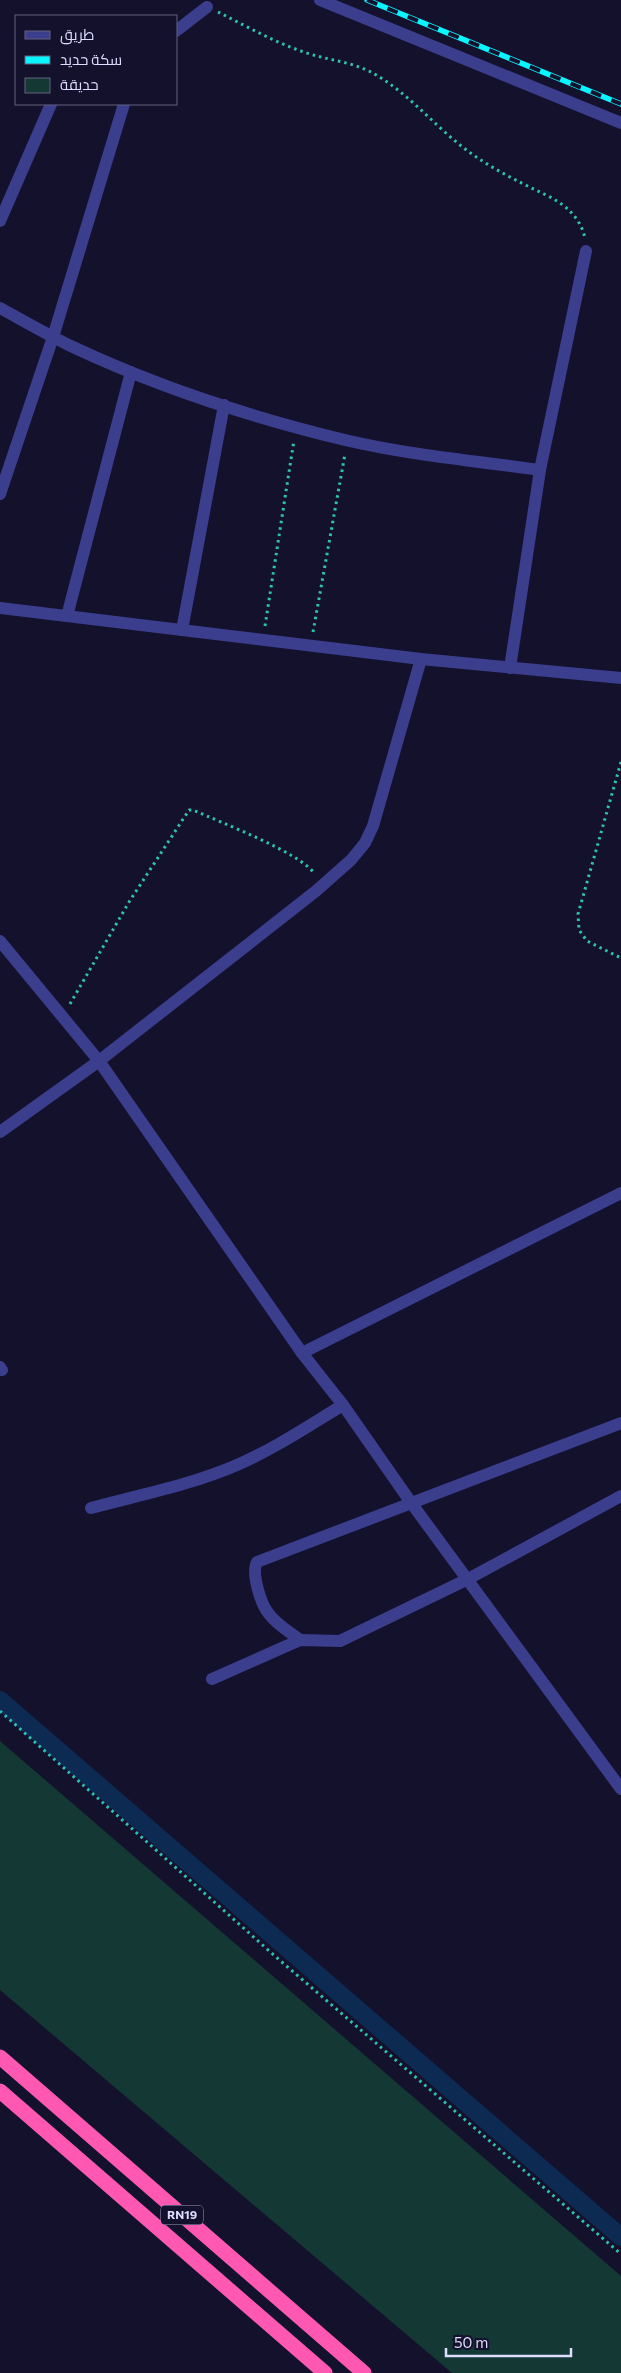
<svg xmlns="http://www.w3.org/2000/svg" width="621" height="2373" viewBox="0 0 621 2373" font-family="Commissioner,Cairo,sans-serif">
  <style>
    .green { fill: #143834 }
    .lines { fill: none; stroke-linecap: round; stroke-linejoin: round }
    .canal { stroke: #0c2a52; stroke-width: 18 }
    .path { stroke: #2dc3b1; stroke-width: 3; stroke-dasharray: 2.5 4; stroke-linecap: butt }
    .minor { stroke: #3b3d8d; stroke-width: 12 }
    .highway { stroke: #ff58b2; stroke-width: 15 }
    .rail-casing { stroke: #09f5ff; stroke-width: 5.5 }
    .rail { stroke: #14112d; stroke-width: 4; stroke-dasharray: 11; stroke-linecap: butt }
    .labels { text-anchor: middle; stroke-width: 4; stroke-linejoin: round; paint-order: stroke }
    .shield { fill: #14112d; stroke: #a2a0c0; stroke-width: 1 }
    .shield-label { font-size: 12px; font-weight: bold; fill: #dfddff }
  </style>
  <rect width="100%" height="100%" fill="#14112d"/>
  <polygon class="green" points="0,1741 621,2276 621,2373 452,2373 0,1990"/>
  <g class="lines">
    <polyline class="canal" points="0,1700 621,2237"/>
    <g class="path">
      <path d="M218 12C246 26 274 42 304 52 326 60 348 61 369 71 404 89 430 121 460 145 486 166 517 181 546 195 565 204 580 217 585 238"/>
      <polyline points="265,626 294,440"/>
      <polyline points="313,632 345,454"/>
      <polyline points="621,762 578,914 579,930 587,941 621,958"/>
      <path d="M70 1004 129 902 189 810H193C222 823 299 852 315 874"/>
      <polyline points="0,1711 276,1957 621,2254"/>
    </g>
    <g class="minor">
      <polyline points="320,0 621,123"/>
      <polyline points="176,31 207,7"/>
      <polyline points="0,221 51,104"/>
      <path d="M0 308C24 321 48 335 73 347 158 387 254 418 345 440 409 455 475 461 540 470"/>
      <polyline points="0,494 53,337 124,104"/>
      <polyline points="0,608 421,659 621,678"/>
      <polyline points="67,616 131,372"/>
      <polyline points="182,630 224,405"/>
      <polyline points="510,668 540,470 586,251"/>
      <polyline points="0,941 99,1061 302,1353 343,1405 412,1504 621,1789"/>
      <polyline points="0,1132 99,1061 316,891 351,860 365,843 373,826 421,659"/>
      <polyline points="302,1353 621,1193"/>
      <polyline points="0,1367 2,1370"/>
      <path d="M91 1508C139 1495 191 1485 237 1465 274 1449 308 1426 343 1405"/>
      <path d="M300 1640C290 1632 277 1625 269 1614 261 1605 251 1573 257 1562L621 1423"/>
      <polyline points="212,1679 300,1640 340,1641 468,1579 621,1496"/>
    </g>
    <g class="highway">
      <polyline points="0,2057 364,2373"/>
      <polyline points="0,2091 325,2373"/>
    </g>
    <g class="rail-casing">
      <polyline id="rail" points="367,0 621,104"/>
    </g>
    <use href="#rail" class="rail"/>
  </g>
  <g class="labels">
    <rect class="shield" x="161" y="2205.5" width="42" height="19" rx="4"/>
    <g class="shield-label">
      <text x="182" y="2219">RN19</text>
    </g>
  </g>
  <rect x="15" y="15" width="162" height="90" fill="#14112d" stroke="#656381"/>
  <rect x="25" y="31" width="25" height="8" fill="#3b3d8d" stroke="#656381"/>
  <text x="60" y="40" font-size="15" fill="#dfddff">طريق</text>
  <rect x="25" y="56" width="25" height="8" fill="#09f5ff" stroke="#656381"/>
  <text x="60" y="65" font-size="15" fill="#dfddff">سكة حديد</text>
  <rect x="25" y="78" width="25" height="15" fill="#143834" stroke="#656381"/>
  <text x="60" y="90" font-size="15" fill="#dfddff">حديقة</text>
  <path d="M446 2348v8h125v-8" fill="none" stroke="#dfddff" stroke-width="2.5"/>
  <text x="454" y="2348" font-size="15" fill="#dfddff" stroke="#14112d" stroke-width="4" paint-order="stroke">50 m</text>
</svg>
